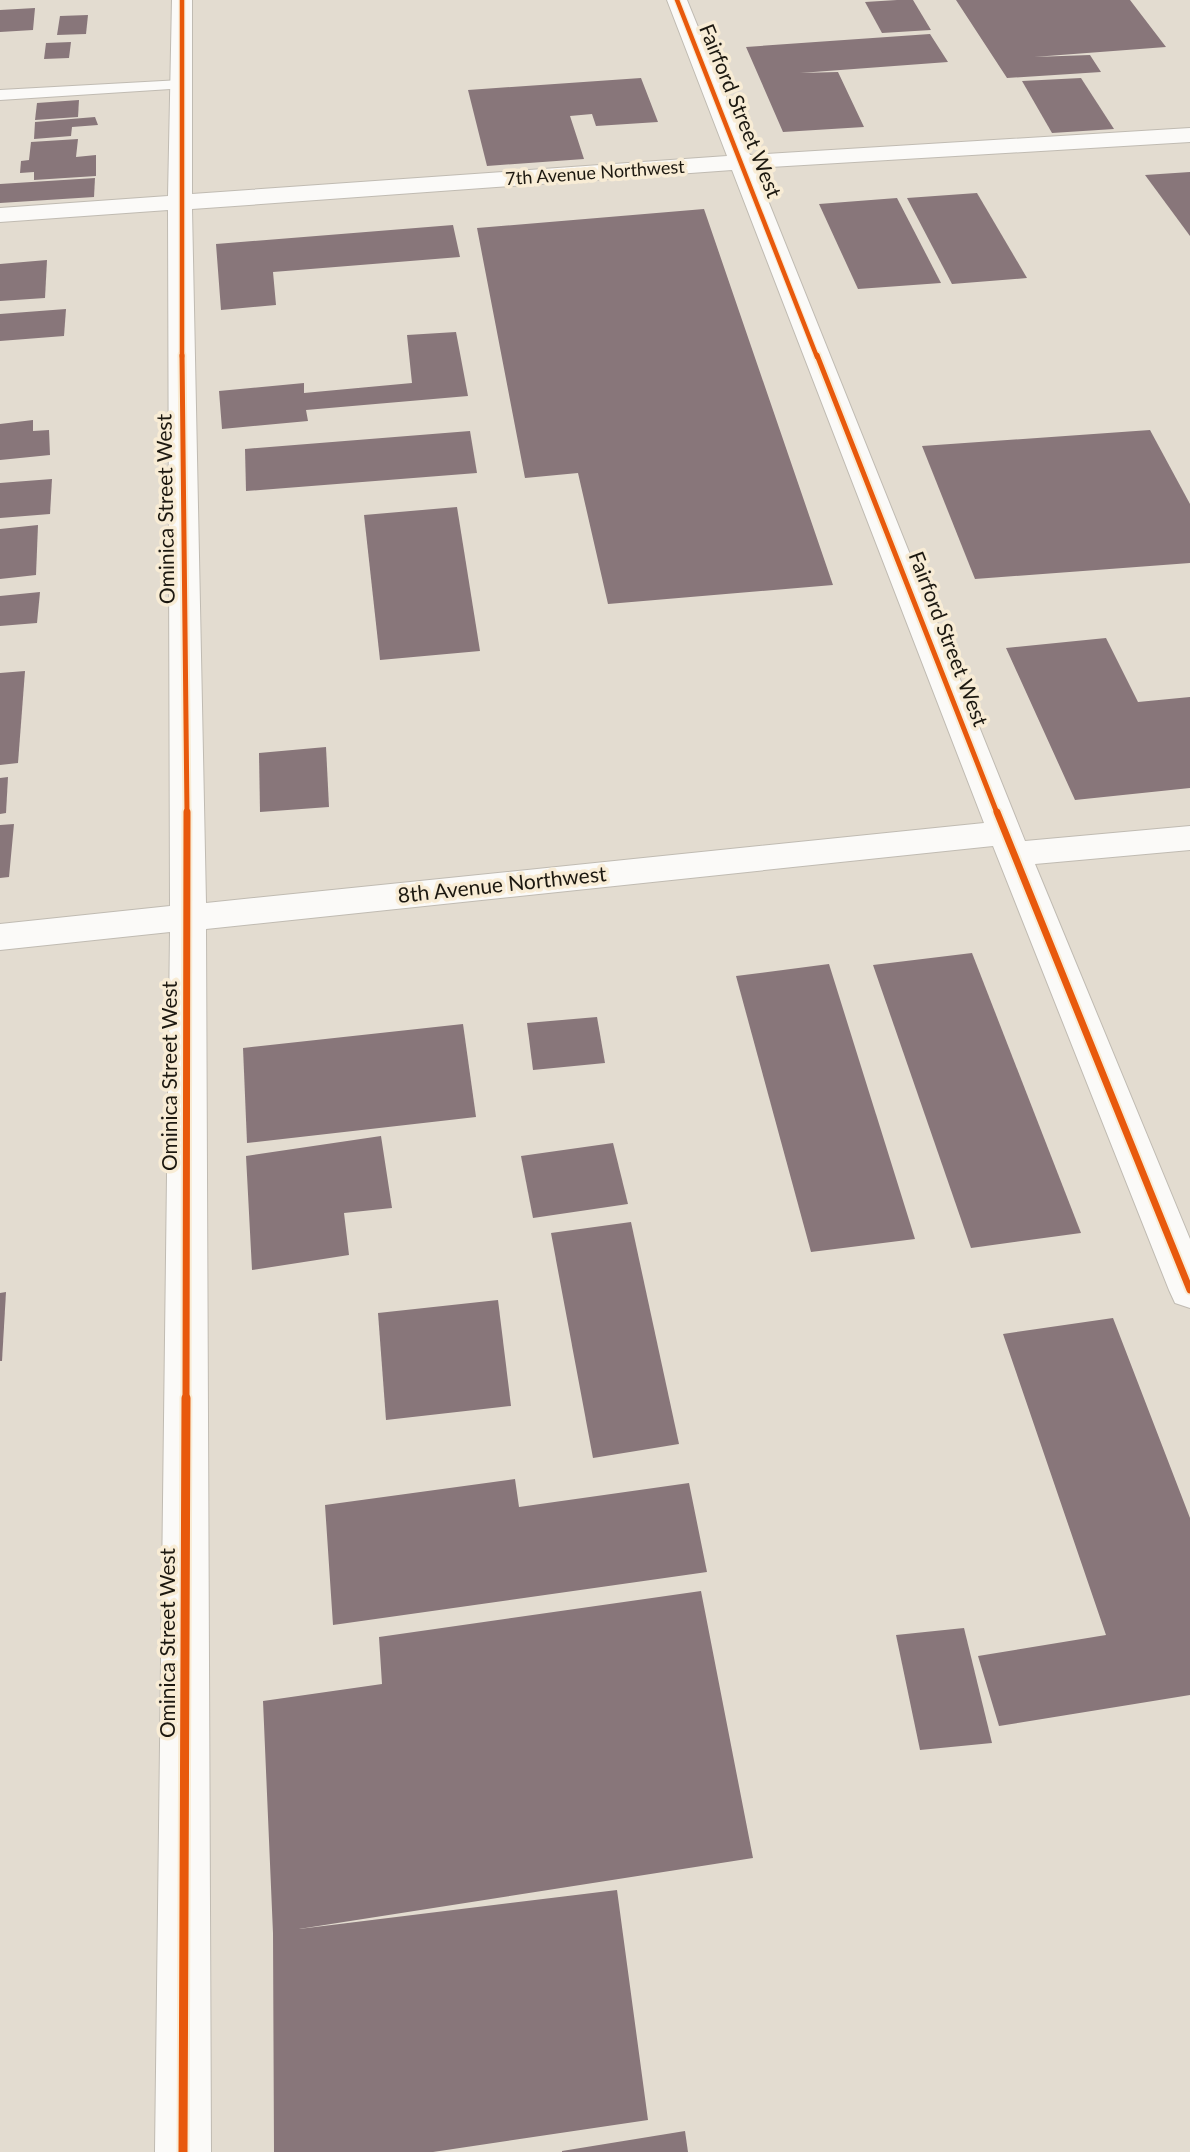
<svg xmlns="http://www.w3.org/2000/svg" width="1190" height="2152" viewBox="0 0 1190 2152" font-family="Lato,sans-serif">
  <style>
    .building { fill: #88767a }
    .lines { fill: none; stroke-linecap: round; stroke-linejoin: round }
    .lane-casing { stroke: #c0bbb2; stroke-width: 2 }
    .street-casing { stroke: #c0bbb2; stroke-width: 2 }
    .lane { fill: #fbfaf8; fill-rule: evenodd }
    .street { fill: #fbfaf8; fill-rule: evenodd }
    .cycleway-far3-casing { stroke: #f8ecd5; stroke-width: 7 }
    .cycleway-far2-casing { stroke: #f8ecd5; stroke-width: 9 }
    .cycleway-far1-casing { stroke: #f8ecd5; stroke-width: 11 }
    .cycleway-casing { stroke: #f8ecd5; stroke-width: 13 }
    .cycleway-far3 { stroke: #e8590c; stroke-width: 4.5 }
    .cycleway-far2 { stroke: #e8590c; stroke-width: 5 }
    .cycleway-far1 { stroke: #e8590c; stroke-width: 7 }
    .cycleway { stroke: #e8590c; stroke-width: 9 }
    .labels { text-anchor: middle; stroke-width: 7; stroke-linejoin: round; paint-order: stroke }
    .far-street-label { font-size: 18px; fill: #1c1810; stroke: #f8ecd5 }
    .street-label { font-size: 21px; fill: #1c1810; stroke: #f8ecd5 }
  </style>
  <rect width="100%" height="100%" fill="#e3dcd0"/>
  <g class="building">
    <polygon points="897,0 913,0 931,30 882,33 865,2"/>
    <polygon points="956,0 1130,0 1166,47 1034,57 1090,55 1101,72 1007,78"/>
    <polygon points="35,8 33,30 0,32 0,10"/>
    <polygon points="88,15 86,34 57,35 60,16"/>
    <polygon points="930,34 948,62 800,73 838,72 864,127 783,132 746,47"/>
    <polygon points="71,42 69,58 44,59 46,43"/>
    <polygon points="641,78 658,122 596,126 592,114 570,116 584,159 487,166 468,90"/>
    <polygon points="1081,78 1114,129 1052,133 1022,81"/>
    <polygon points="79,100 78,117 35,120 37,103"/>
    <polygon points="95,117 98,125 72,127 71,136 34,139 35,122"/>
    <polygon points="78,139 76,157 96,155 96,176 34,180 34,172 20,173 21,161 29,160 31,142"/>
    <polygon points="1190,172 1190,236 1145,175"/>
    <polygon points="95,178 94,197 0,203 0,184"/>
    <polygon points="977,193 1027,278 952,284 907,198"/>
    <polygon points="897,198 941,283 858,289 819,204"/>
    <polygon points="704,209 833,585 608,604 578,473 525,478 477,228"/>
    <polygon points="453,225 460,257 273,272 276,305 221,310 216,244"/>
    <polygon points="47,260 45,298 0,301 0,264"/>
    <polygon points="66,309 64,336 0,341 0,314"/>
    <polygon points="456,332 468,396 306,410 308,421 222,429 219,391 304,383 304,393 412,383 407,335"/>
    <polygon points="33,420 33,431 49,430 50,455 0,460 0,424"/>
    <polygon points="1150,430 1190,504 1190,563 975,579 922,446"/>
    <polygon points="470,431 477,473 246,491 245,449"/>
    <polygon points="52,479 50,514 0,518 0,483"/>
    <polygon points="457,507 480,651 380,660 364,515"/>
    <polygon points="38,525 36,575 0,579 0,529"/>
    <polygon points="40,592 37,623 0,626 0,596"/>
    <polygon points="1106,638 1138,702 1190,697 1190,788 1075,800 1006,648"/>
    <polygon points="25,671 18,763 0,765 0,673"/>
    <polygon points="326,747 329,807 260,812 259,753"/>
    <polygon points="8,777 6,813 0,814 0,778"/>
    <polygon points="14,824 9,877 0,878 0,825"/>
    <polygon points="972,953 1081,1233 971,1248 873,965"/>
    <polygon points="829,964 915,1239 811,1252 736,976"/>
    <polygon points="597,1017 605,1063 533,1070 527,1023"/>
    <polygon points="463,1024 476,1117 247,1143 243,1048"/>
    <polygon points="381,1136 392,1208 344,1213 349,1255 252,1270 246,1156"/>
    <polygon points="613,1143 628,1204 533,1218 521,1156"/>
    <polygon points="631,1222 679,1444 593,1458 551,1233"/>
    <polygon points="6,1292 2,1361 0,1361 0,1293"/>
    <polygon points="498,1300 511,1406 386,1420 378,1313"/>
    <polygon points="1113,1318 1190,1518 1190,1695 999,1726 978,1656 1106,1635 1003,1334"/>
    <polygon points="515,1479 519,1507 689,1483 707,1572 333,1625 325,1505"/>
    <polygon points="701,1591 753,1858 299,1929 617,1890 648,2120 433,2152 274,2152 273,1933 263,1701 382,1684 379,1637"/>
    <polygon points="964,1628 992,1743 920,1750 896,1635"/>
    <polygon points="685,2131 688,2152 562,2152 562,2151"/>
  </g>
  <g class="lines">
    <g class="lane-casing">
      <polygon id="lane" points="181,80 189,85 186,88 0,100 0,90"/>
    </g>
    <g class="street-casing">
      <path id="street" d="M172 0H192V194L727 156 667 0H687L750 155 1190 128V142L755 168 1025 841 1190 826V850L1035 864 1190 1239V1308L1175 1303 1169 1290 993 846 206 929 211 2152H155L170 932 0 950V924L170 906 168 210 0 222V208L168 196ZM732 170 984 823 206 903 192 209Z"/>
    </g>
    <use href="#lane" class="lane"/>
    <use href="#street" class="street"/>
    <g class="cycleway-far3-casing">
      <g id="cycleway-far3">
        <polyline points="677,0 817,357"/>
        <polyline points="182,357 182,0"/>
      </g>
    </g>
    <g class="cycleway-far2-casing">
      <g id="cycleway-far2">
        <polyline points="182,355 187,813"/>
        <polyline points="817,355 997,813"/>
      </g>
    </g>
    <g class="cycleway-far1-casing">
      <g id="cycleway-far1">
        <polyline points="997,812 1190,1290"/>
        <polyline points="186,1400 187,812"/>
      </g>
    </g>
    <g class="cycleway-casing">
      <polyline id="cycleway" points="183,2152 186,1398"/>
    </g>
    <use href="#cycleway-far3" class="cycleway-far3"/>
    <use href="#cycleway-far2" class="cycleway-far2"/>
    <use href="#cycleway-far1" class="cycleway-far1"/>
    <use href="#cycleway" class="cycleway"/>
  </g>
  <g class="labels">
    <g class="far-street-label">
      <text transform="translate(595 173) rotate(-4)" y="6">7th Avenue Northwest</text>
    </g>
    <g class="street-label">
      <text transform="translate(740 111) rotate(68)" y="7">Fairford Street West</text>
      <text transform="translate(166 509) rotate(-91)" y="7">Ominica Street West</text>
      <text transform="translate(948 639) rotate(69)" y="7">Fairford Street West</text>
      <text transform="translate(502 885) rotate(-6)" y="7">8th Avenue Northwest</text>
      <text transform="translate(170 1076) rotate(-90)" y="7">Ominica Street West</text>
      <text transform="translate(168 1643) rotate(-90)" y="7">Ominica Street West</text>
    </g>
  </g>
</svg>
